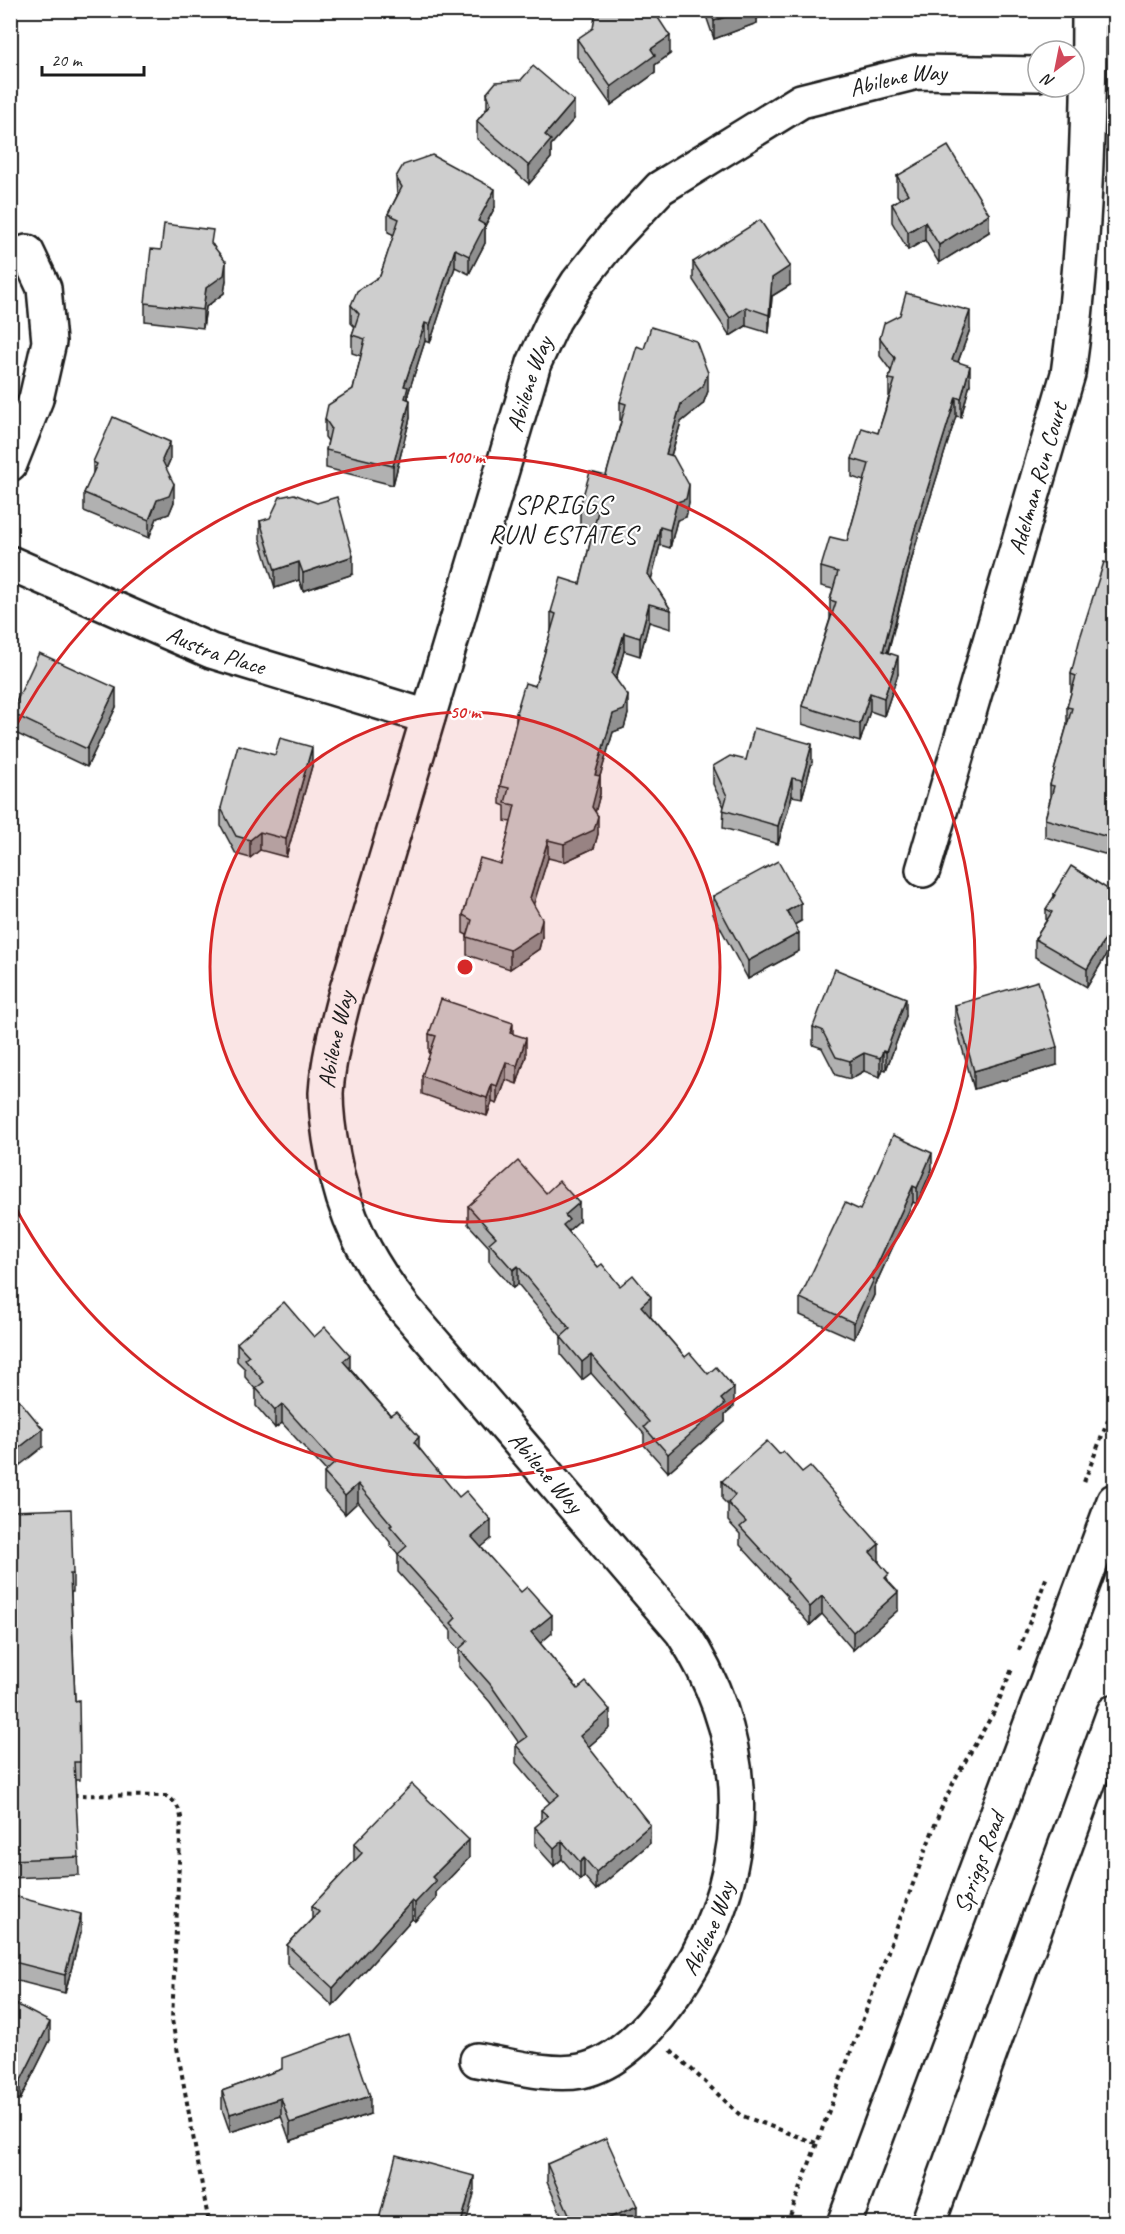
<svg xmlns="http://www.w3.org/2000/svg" width="1125" height="2234" viewBox="0 0 1125 2234" font-family="Caveat,sans-serif">
  <style>
    .lines { fill: none; stroke-linecap: round; stroke-linejoin: round }
    .minor-casing { stroke: #1c1c1c; stroke-width: 38 }
    .secondary-casing { stroke: #1c1c1c; stroke-width: 38 }
    .path { stroke: #1c1c1c; stroke-width: 4; stroke-dasharray: 4.5 4.5; stroke-linecap: butt }
    .minor { stroke: #fff; stroke-width: 33 }
    .secondary { stroke: #fff; stroke-width: 33 }
    .wall { fill: #b1b1b1; stroke: #1c1c1c; stroke-width: 1.5 }
    .shaded-wall { fill: #909090; stroke: #1c1c1c; stroke-width: 1.5 }
    .building { fill: #cecece; stroke: #1c1c1c; stroke-width: 1.5 }
    .ring { fill: none; stroke: #d62828; stroke-width: 3 }
    .labels { text-anchor: middle; stroke-width: 4.5; stroke-linejoin: round; paint-order: stroke }
    .street-label { font-size: 24px; fill: #1c1c1c; stroke: #fff }
    .neighbourhood-label { font-size: 26px; letter-spacing: 1.5px; fill: #1c1c1c; stroke: #fff }
    .centre { fill: #d62828; stroke: #fff; stroke-width: 3 }
    .ring-label { font-size: 18px; text-anchor: middle; font-weight: bold; fill: #d62828; stroke: #fff; stroke-width: 4.5; stroke-linejoin: round; paint-order: stroke }
  </style>
  <rect width="100%" height="100%" fill="#fff"/>
  <filter id="ink" filterUnits="userSpaceOnUse"><feTurbulence type="fractalNoise" baseFrequency=".0167" numOctaves="2"/><feDisplacementMap in="SourceGraphic" scale="12" xChannelSelector="R" yChannelSelector="G"/><feConvolveMatrix kernelMatrix="1 2 1 2 8 2 1 2 1" color-interpolation-filters="sRGB"/></filter>
  <g filter="url(#ink)">
    <g class="lines">
      <g class="minor-casing">
        <g id="minor">
          <polyline points="10,464 36,399 49,342 44,288 27,252"/>
          <path id="s1" d="M10 563 211 651 428 717"/>
          <path id="s2" d="M923 870 1068 374C1085 254 1089 131 1089 10"/>
          <path id="s3" d="M477 2060C508 2065 551 2077 581 2071 616 2064 649 2030 669 2001 752 1886 761 1752 682 1632L404 1308C366 1260 344 1216 333 1156 329 1135 326 1114 326 1093 328 1061 336 1030 344 999L534 363 554 320 578 282 614 237 660 188 801 101 917 72 1038 74"/>
        </g>
      </g>
      <g class="secondary-casing">
        <g id="secondary">
          <path id="s4" d="M844 2224 1114 1501"/>
          <polyline points="928,2224 1114,1712"/>
        </g>
      </g>
      <g class="path">
        <polyline points="1084,1482 1114,1405"/>
        <polyline points="1019,1650 1047,1576"/>
        <path d="M73 1795 166 1796C175 1801 179 1807 181 1817L172 2020 209 2224"/>
        <polyline points="671,2050 740,2115 816,2143"/>
        <polyline points="787,2224 940,1811 955,1779 994,1712 1012,1669"/>
      </g>
      <use href="#minor" class="minor"/>
      <use href="#secondary" class="secondary"/>
    </g>
    <g class="wall">
      <polygon points="704,10 777,10 757,18 757,23 714,39"/>
      <polygon points="577,39 670,54 655,65 655,73 611,105 577,57"/>
      <polygon points="487,93 574,119 551,145 551,158 529,184 477,139 477,121 487,108"/>
      <polygon points="897,176 989,232 939,263 925,240 908,250 892,222 892,204 900,199 897,195"/>
      <polygon points="396,177 495,207 485,226 485,243 469,274 455,267 430,343 425,341 408,394 410,418 393,485 326,468 326,450 328,441 325,437 325,419 353,389 361,356 352,353 352,335 355,327 351,323 351,305 380,276 394,235 388,232 388,214 397,196"/>
      <polygon points="213,245 226,280 224,293 206,307 203,328 145,321 145,303 161,250"/>
      <polygon points="693,262 790,285 772,296 769,333 746,326 730,336 693,280"/>
      <polygon points="970,329 958,362 970,384 961,417 956,416 914,550 888,653 898,674 884,716 870,711 860,742 802,724 802,706 830,619 830,600 833,589 821,586 821,567 847,541 864,481 852,477 852,459 878,433 889,397 889,379 891,371 880,356 880,338"/>
      <polygon points="708,391 703,404 681,422 671,456 689,503 686,517 677,520 670,548 660,545 651,579 671,610 671,629 649,622 640,656 624,651 616,680 628,714 624,728 613,732 600,776 600,794 595,812 598,834 594,848 564,862 548,858 533,904 542,937 539,949 510,969 467,955 467,935 463,933 463,915 501,864 511,822 505,821 505,806 500,804 500,786 516,722 516,713 535,686 551,631 551,612 580,584 594,527 580,524 580,506 606,476 621,421 620,420 620,402"/>
      <polygon points="170,460 166,469 174,502 169,514 157,518 149,538 84,511 84,493 93,474 93,462"/>
      <polygon points="260,521 353,574 303,591 299,580 275,588 260,539"/>
      <polygon points="1114,565 1114,830 1108,855 1045,837 1045,819 1050,800 1050,785 1067,725 1067,707 1071,693 1071,674"/>
      <polygon points="116,707 87,767 11,731 11,713"/>
      <polygon points="746,760 812,762 802,798 792,796 778,844 723,828 724,807 713,784 713,766"/>
      <polygon points="312,766 286,857 260,850 250,858 236,854 221,826 221,808"/>
      <polygon points="1114,893 1114,942 1087,987 1035,957 1035,939 1046,921 1046,909 1054,897 1054,894"/>
      <polygon points="713,896 801,921 794,925 799,951 748,979 713,914"/>
      <polygon points="955,1005 1057,1065 974,1089 955,1023"/>
      <polygon points="906,1016 886,1070 883,1069 880,1077 864,1071 850,1079 836,1075 822,1048 813,1045 813,1027"/>
      <polygon points="429,1034 526,1056 517,1084 506,1080 497,1104 492,1102 487,1116 422,1094 422,1076 431,1052 429,1052"/>
      <polygon points="932,1169 917,1204 913,1202 874,1288 874,1295 854,1339 800,1315 800,1298 860,1210"/>
      <polygon points="546,1193 579,1221 569,1230 569,1233 598,1267 620,1286 651,1315 650,1316 685,1357 734,1406 725,1414 725,1422 668,1472 644,1445 644,1434 591,1373 582,1380 561,1355 561,1336 518,1284 513,1288 489,1261 489,1247 468,1224 468,1206"/>
      <polygon points="314,1337 350,1368 419,1448 491,1539 481,1547 552,1633 540,1643 610,1728 588,1747 650,1843 596,1890 584,1876 580,1880 562,1859 554,1866 535,1845 535,1827 541,1822 541,1810 550,1803 516,1763 516,1745 519,1743 490,1702 459,1667 459,1649 451,1641 451,1631 398,1572 398,1554 390,1544 390,1542 358,1502 345,1514 324,1491 324,1473 326,1471 282,1423 275,1428 256,1406 256,1390 245,1377 245,1369 237,1361 237,1343"/>
      <polygon points="722,1481 879,1562 889,1582 898,1610 853,1650 822,1614 810,1625 787,1598 787,1596 740,1545 740,1534 728,1521 728,1505 722,1499"/>
      <polygon points="10,1511 73,1574 73,1592 71,1592 75,1701 80,1762 80,1780 75,1780 79,1875 10,1878"/>
      <polygon points="354,1844 469,1858 436,1892 436,1899 415,1921 412,1919 333,2006 287,1963 287,1945 312,1919 312,1906 354,1862"/>
      <polygon points="10,1895 81,1932 65,1993 10,1979"/>
      <polygon points="10,2001 50,2040 20,2100 10,2095"/>
      <polygon points="282,2069 370,2114 290,2141 281,2116 230,2132 222,2109 222,2091"/>
      <polygon points="547,2164 637,2223 565,2223 547,2182"/>
    </g>
    <g class="shaded-wall">
      <polygon points="743,10 777,10 757,18 757,23 714,39 714,21"/>
      <polygon points="670,36 670,54 655,65 655,73 611,105 611,87 651,49"/>
      <polygon points="574,101 574,119 551,145 551,158 529,184 529,166 545,135"/>
      <polygon points="495,189 495,207 485,226 485,243 469,274 469,256 478,221"/>
      <polygon points="989,214 989,232 939,263 939,245"/>
      <polygon points="925,222 925,240 908,250 908,232"/>
      <polygon points="455,249 455,267 430,343 430,325"/>
      <polygon points="226,262 226,280 224,293 206,307 203,328 203,310 206,288"/>
      <polygon points="790,266 790,285 772,296 769,333 769,315 772,278"/>
      <polygon points="746,307 746,326 730,336 730,318"/>
      <polygon points="970,311 970,329 952,378 952,360"/>
      <polygon points="425,323 425,341 408,394 408,405 405,416 404,386"/>
      <polygon points="970,366 970,384 961,417 961,399"/>
      <polygon points="708,373 708,391 703,404 681,422 666,472 666,454 681,404"/>
      <polygon points="956,397 956,416 914,550 883,669 883,651 914,532"/>
      <polygon points="410,400 410,418 393,485 393,466"/>
      <polygon points="170,442 170,460 162,478 162,460"/>
      <polygon points="174,484 174,502 169,514 157,518 149,538 149,520 157,500"/>
      <polygon points="689,485 689,503 686,517 677,520 670,548 670,530 677,502"/>
      <polygon points="660,527 660,545 648,592 648,574"/>
      <polygon points="353,556 353,574 303,591 303,573"/>
      <polygon points="299,562 299,580 275,588 275,570"/>
      <polygon points="649,604 649,622 640,656 640,638"/>
      <polygon points="624,633 624,651 612,692 612,674"/>
      <polygon points="898,656 898,674 884,716 884,698"/>
      <polygon points="116,688 116,707 87,767 87,749"/>
      <polygon points="870,693 870,711 860,742 860,724"/>
      <polygon points="628,696 628,714 624,728 613,732 600,776 600,794 592,825 592,807 595,775 613,714"/>
      <polygon points="812,744 812,762 802,798 802,780"/>
      <polygon points="312,747 312,766 286,857 286,839"/>
      <polygon points="792,778 792,796 778,844 778,826"/>
      <polygon points="1114,811 1114,830 1108,855 1108,837"/>
      <polygon points="598,816 598,834 594,848 564,862 564,844"/>
      <polygon points="260,832 260,850 250,858 250,840"/>
      <polygon points="548,840 548,858 530,916 530,898"/>
      <polygon points="801,903 801,921 787,929 787,911"/>
      <polygon points="542,919 542,937 539,949 510,969 510,950"/>
      <polygon points="1114,924 1114,942 1087,987 1087,969"/>
      <polygon points="799,933 799,951 748,979 748,961"/>
      <polygon points="906,998 906,1016 886,1070 886,1052"/>
      <polygon points="513,1023 513,1041 510,1033"/>
      <polygon points="526,1038 526,1056 517,1084 517,1066"/>
      <polygon points="1057,1047 1057,1065 974,1089 974,1071"/>
      <polygon points="883,1051 883,1069 880,1077 880,1058"/>
      <polygon points="864,1053 864,1071 850,1079 850,1061"/>
      <polygon points="506,1062 506,1080 497,1104 497,1086"/>
      <polygon points="492,1084 492,1102 487,1116 487,1098"/>
      <polygon points="932,1153 932,1169 917,1204 917,1188"/>
      <polygon points="913,1186 913,1202 874,1288 874,1295 854,1339 854,1323 871,1278"/>
      <polygon points="579,1203 579,1221 569,1230 569,1238 563,1225 565,1215"/>
      <polygon points="518,1266 518,1284 513,1288 513,1270"/>
      <polygon points="651,1297 651,1315 641,1324 641,1306"/>
      <polygon points="350,1355 350,1373 343,1361"/>
      <polygon points="591,1355 591,1373 582,1380 582,1362"/>
      <polygon points="734,1388 734,1406 725,1414 725,1422 668,1472 668,1454 721,1399"/>
      <polygon points="282,1404 282,1423 275,1428 275,1410"/>
      <polygon points="43,1429 43,1447 10,1473 10,1455"/>
      <polygon points="419,1437 419,1455 414,1442"/>
      <polygon points="358,1484 358,1502 345,1514 345,1496"/>
      <polygon points="491,1520 491,1539 472,1555 472,1537"/>
      <polygon points="879,1544 879,1562 870,1570 870,1552"/>
      <polygon points="898,1592 898,1610 853,1650 853,1632"/>
      <polygon points="822,1596 822,1614 810,1625 810,1607"/>
      <polygon points="552,1615 552,1633 531,1651 531,1632"/>
      <polygon points="610,1710 610,1728 580,1754 580,1736"/>
      <polygon points="650,1825 650,1843 596,1890 596,1872"/>
      <polygon points="469,1840 469,1858 436,1892 436,1899 415,1921 415,1903 432,1877"/>
      <polygon points="562,1841 562,1859 554,1866 554,1848"/>
      <polygon points="584,1858 584,1876 580,1880 580,1862"/>
      <polygon points="412,1901 412,1919 333,2006 333,1988"/>
      <polygon points="81,1914 81,1932 65,1993 65,1975"/>
      <polygon points="50,2022 50,2040 20,2100 20,2082"/>
      <polygon points="370,2096 370,2114 290,2141 290,2123"/>
      <polygon points="281,2098 281,2116 230,2132 230,2114"/>
      <polygon points="474,2176 474,2194 466,2223 461,2223"/>
      <polygon points="637,2206 637,2223 597,2223"/>
    </g>
    <g class="building">
      <polygon points="596,10 653,10 670,36 651,49 655,55 611,87 577,39 593,28"/>
      <polygon points="710,10 743,10 714,21"/>
      <polygon points="533,66 574,101 545,135 551,140 529,166 477,121 491,104 487,93 496,82 521,80"/>
      <polygon points="948,146 989,214 939,245 925,222 908,232 892,204 908,194 897,176"/>
      <polygon points="432,155 495,189 478,221 485,225 469,256 455,249 430,325 425,323 404,386 408,387 405,398 410,400 393,466 326,450 331,428 325,419 328,405 353,389 365,339 352,335 359,314 351,305 357,291 380,276 399,219 388,214 402,187 396,177 403,165"/>
      <polygon points="760,220 790,266 772,278 769,315 746,307 730,318 693,262"/>
      <polygon points="164,224 213,230 211,243 226,262 224,275 206,288 203,310 145,303 151,249 161,250"/>
      <polygon points="906,293 970,311 952,360 970,366 961,399 956,397 914,532 883,651 898,656 884,698 870,693 860,724 802,706 836,602 830,600 838,572 821,567 830,537 847,541 869,464 852,459 862,428 878,433 895,380 889,379 895,358 880,338 884,323 900,315"/>
      <polygon points="651,327 696,341 708,373 703,386 681,404 666,454 673,456 689,485 686,499 677,502 670,530 660,527 648,574 671,610 649,604 640,638 624,633 612,674 628,696 624,710 613,714 595,775 600,776 592,807 598,816 594,830 564,844 548,840 530,898 542,919 539,931 510,950 467,937 472,920 463,915 480,858 501,864 515,805 505,803 509,788 500,786 518,714 516,713 525,683 535,686 556,614 551,612 561,578 580,584 598,511 580,506 590,472 606,476 626,404 620,402 637,346 644,349"/>
      <polygon points="113,417 170,442 162,460 174,484 169,496 157,500 149,520 84,493 97,464 93,462"/>
      <polygon points="294,494 317,503 337,497 353,556 303,573 299,562 275,570 260,521 270,518 280,497"/>
      <polygon points="1104,562 1114,565 1114,811 1108,837 1045,819 1054,786 1050,785 1072,708 1067,707 1076,676 1071,674 1080,638"/>
      <polygon points="39,653 116,688 87,749 11,713"/>
      <polygon points="754,728 812,744 802,780 792,778 778,826 723,810 727,796 713,766 730,756 746,760"/>
      <polygon points="280,738 312,747 286,839 260,832 250,840 236,836 221,808 238,745 275,755"/>
      <polygon points="778,861 801,903 787,911 799,933 748,961 713,896"/>
      <polygon points="1071,866 1114,893 1114,924 1087,969 1035,939 1052,912 1046,909 1055,895 1054,894"/>
      <polygon points="835,969 906,998 886,1052 883,1051 880,1058 864,1053 850,1061 836,1057 822,1030 813,1027"/>
      <polygon points="1038,981 1057,1047 974,1071 955,1005"/>
      <polygon points="441,999 513,1023 510,1033 526,1038 517,1066 506,1062 497,1086 492,1084 487,1098 422,1076 436,1036 429,1034"/>
      <polygon points="893,1135 932,1153 917,1188 913,1186 871,1278 874,1279 854,1323 800,1298 845,1203 860,1210"/>
      <polygon points="518,1161 546,1193 559,1181 579,1203 565,1215 569,1220 563,1225 598,1267 602,1264 620,1286 633,1275 651,1297 641,1306 685,1357 690,1353 708,1374 716,1367 734,1388 721,1399 725,1404 668,1454 644,1427 649,1422 591,1355 582,1362 561,1337 570,1329 518,1266 513,1270 489,1243 496,1237 468,1206"/>
      <polygon points="284,1302 314,1337 325,1327 350,1355 343,1361 390,1415 396,1411 419,1437 414,1442 459,1497 466,1491 491,1520 472,1537 521,1592 527,1587 552,1615 531,1632 578,1689 586,1682 610,1710 580,1736 650,1825 596,1872 584,1858 580,1862 562,1841 554,1848 535,1827 548,1816 541,1810 559,1795 516,1745 527,1737 490,1684 459,1649 468,1641 451,1623 456,1618 398,1554 407,1546 390,1526 392,1525 358,1484 345,1496 324,1473 335,1463 282,1404 275,1410 256,1388 264,1382 245,1359 249,1356 237,1343"/>
      <polygon points="10,1389 43,1429 10,1455"/>
      <polygon points="767,1441 779,1454 783,1451 802,1472 810,1466 879,1544 870,1552 889,1574 885,1578 898,1592 853,1632 822,1596 810,1607 787,1580 788,1579 740,1527 746,1522 728,1503 735,1495 722,1481"/>
      <polygon points="71,1509 73,1574 70,1574 75,1701 79,1700 80,1762 74,1762 79,1857 10,1860 10,1511"/>
      <polygon points="412,1784 469,1840 432,1877 436,1881 415,1903 412,1901 333,1988 287,1945 319,1912 312,1906 362,1853 354,1844"/>
      <polygon points="10,1895 81,1914 65,1975 10,1961"/>
      <polygon points="10,2001 50,2022 20,2082 10,2077"/>
      <polygon points="349,2034 370,2096 290,2123 281,2098 230,2114 222,2091 282,2069 282,2058"/>
      <polygon points="606,2138 637,2206 597,2223 573,2223 547,2164"/>
      <polygon points="396,2155 474,2176 461,2223 378,2223"/>
    </g>
  </g>
  <circle cx="465" cy="967" r="255" fill="#d62828" fill-opacity=".12"/>
  <g class="ring">
    <circle cx="465" cy="967" r="255"/>
    <path d="M11 735A510 510 0 1 1 11 1199"/>
  </g>
  <g class="labels">
    <g class="street-label">
      <text dy="8" stroke="none"><textPath href="#s3" startOffset="2517">Abilene Way</textPath></text>
      <text dy="8" stroke="none"><textPath href="#s3" startOffset="2013">Abilene Way</textPath></text>
      <text dy="8" stroke="none"><textPath href="#s2" startOffset="408">Adelman Run Court</textPath></text>
      <text dy="8" stroke="none"><textPath href="#s1" startOffset="224">Austra Place</textPath></text>
      <text dy="8" stroke="none"><textPath href="#s3" startOffset="1329">Abilene Way</textPath></text>
      <text transform="translate(546 1472) rotate(49)" y="8">Abilene Way</text>
      <text dy="8" stroke="none"><textPath href="#s4" startOffset="386">Spriggs Road</textPath></text>
      <text dy="8" stroke="none"><textPath href="#s3" startOffset="303">Abilene Way</textPath></text>
    </g>
    <g class="neighbourhood-label">
      <text x="563" y="513">SPRIGGS<tspan x="563" dy="30">RUN ESTATES</tspan></text>
    </g>
  </g>
  <circle cx="465" cy="967" r="9" class="centre"/>
  <g class="ring-label">
    <text x="465" y="463">100 m</text>
    <text x="465" y="718">50 m</text>
  </g>
  <rect width="1125" height="2234" fill="none" stroke="#fff" stroke-width="36"/>
  <rect x="18" y="18" width="1089" height="2198" fill="none" stroke="#1c1c1c" stroke-width="2" filter="url(#ink)"/>
  <g transform="translate(1056 69) rotate(212)"><circle r="28" fill="#ffffff" stroke="#a4a4a4" stroke-width="1.5"/>
  <path d="M0-4.5L10 22L0 15L-10 22Z" fill="#d1495b"/>
  <text y="-9" font-size="16" font-weight="bold" text-anchor="middle" fill="#1c1c1c">N</text>
  </g>
  <path d="M42 66v9h102v-9" fill="none" stroke="#1c1c1c" stroke-width="3"/>
  <text x="51" y="66" font-size="18" fill="#1c1c1c" stroke="#ffffff" stroke-width="4.5" paint-order="stroke">20 m</text>
</svg>
